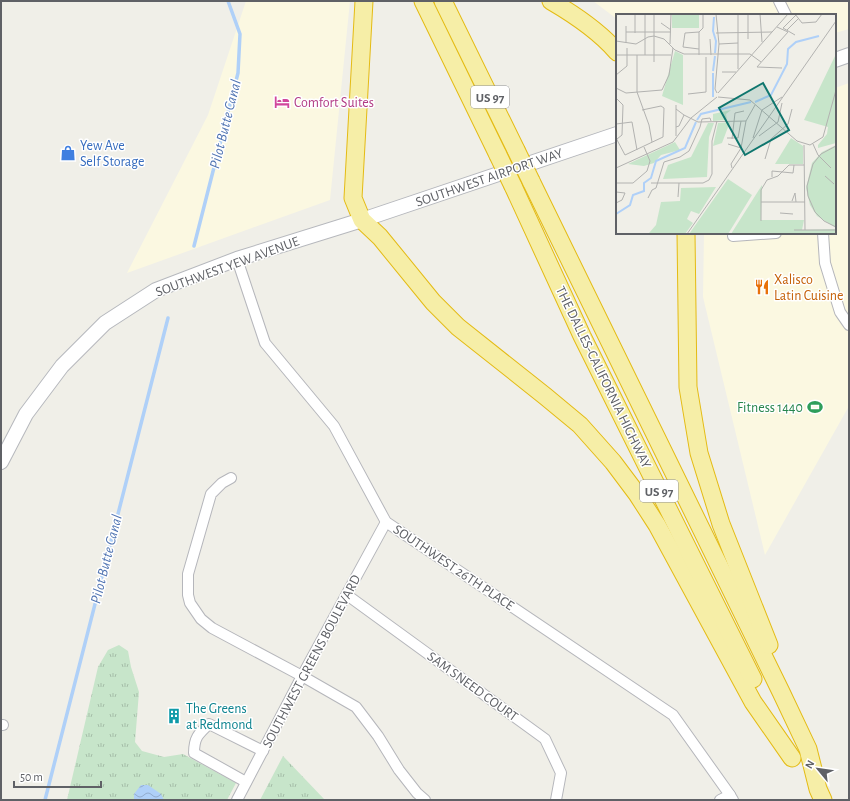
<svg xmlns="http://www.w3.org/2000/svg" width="850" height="801" viewBox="0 0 850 801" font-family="'Alegreya Sans',sans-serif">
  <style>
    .commercial { fill: #fbf8e1 }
    .grass { fill: url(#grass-tufts) }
    .water { fill: url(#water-waves) }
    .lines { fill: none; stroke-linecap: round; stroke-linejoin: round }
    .stream { stroke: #afd0f8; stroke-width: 3.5 }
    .minor-casing { stroke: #b5b6bb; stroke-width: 12 }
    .secondary-casing { stroke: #b6b8bd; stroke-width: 16 }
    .trunk-casing { stroke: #e4bb14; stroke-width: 19 }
    .minor { stroke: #fff; stroke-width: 10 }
    .secondary { stroke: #fff; stroke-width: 14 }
    .trunk { stroke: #f6eea7; stroke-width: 17 }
    .trunk-bridge-casing { stroke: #e4bb14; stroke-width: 19; stroke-linecap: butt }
    .trunk-bridge { stroke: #f6eea7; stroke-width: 17 }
    .labels { text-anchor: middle; stroke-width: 3; stroke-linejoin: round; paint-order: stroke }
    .shield { fill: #fff; stroke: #8f9094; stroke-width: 1 }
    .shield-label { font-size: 13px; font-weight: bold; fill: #5f6166 }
    .hotel-label { font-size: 14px; fill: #b23c85; stroke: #fff; text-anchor: start }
    .shop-label { font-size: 14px; fill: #366cbe; stroke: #fff; text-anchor: start }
    .street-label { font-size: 14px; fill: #5f6166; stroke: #fff }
    .food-label { font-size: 14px; fill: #c56008; stroke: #fff; text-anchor: start }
    .leisure-label { font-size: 14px; fill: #27864d; stroke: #fff; text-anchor: end }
    .culture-label { font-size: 14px; fill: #0d838f; stroke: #fff; text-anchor: start }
    .water-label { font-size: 15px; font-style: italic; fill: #5074b2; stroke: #fff }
    .inset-river { fill: none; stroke: #afd0f8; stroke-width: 2 }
    .inset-road { fill: none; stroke: #b2b2b0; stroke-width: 1 }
    .view { fill: #0f766e; fill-opacity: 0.15; stroke: #0f766e; stroke-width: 2 }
    .inset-edge { fill: none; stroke: #5f6166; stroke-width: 2 }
  </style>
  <defs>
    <pattern id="grass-tufts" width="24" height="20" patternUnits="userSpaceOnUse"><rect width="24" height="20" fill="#c7e5ca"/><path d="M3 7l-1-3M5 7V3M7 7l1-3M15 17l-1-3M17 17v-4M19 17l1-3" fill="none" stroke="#a5bda8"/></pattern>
    <pattern id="water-waves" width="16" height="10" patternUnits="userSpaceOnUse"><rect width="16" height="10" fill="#afd0f8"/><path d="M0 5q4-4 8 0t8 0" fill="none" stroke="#92accd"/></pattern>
  </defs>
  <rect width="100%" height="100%" fill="#f0efe8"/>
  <g class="commercial">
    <polygon points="246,1 350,1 330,200 127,273 208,115"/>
    <polygon points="593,1 849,1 849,29 835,33 835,15 617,15 617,19"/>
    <polygon points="849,83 849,406 765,555 703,297 704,233 835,233 835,88"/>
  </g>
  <g class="grass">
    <polygon points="119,645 128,651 131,667 139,692 135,742 142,751 164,757 183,754 236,783 227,800 67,800 98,667 108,650"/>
    <polygon points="283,756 325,800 260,800"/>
  </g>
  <polygon class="water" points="141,785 148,785 161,794 164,800 134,800 134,794"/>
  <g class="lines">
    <g class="stream">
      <polyline points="194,246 238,73 240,34 228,1"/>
      <polyline points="45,800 168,318"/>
    </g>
    <g class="minor-casing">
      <g id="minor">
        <polyline points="779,1 786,15"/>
        <polyline points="823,233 825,263 840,312 849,325"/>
        <polyline points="733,236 776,233"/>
        <polyline points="237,259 265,343 334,426 386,522 673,715 730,795"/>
        <polyline points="231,478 222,483 211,494 188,574 188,595 190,603 201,619 212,628 302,676 356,707 378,736 399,770 417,793 425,800"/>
        <polyline points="347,595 545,739 561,773 556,800"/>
        <polyline points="1,725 3,725"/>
        <path d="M246 782 194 753C194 738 198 734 209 724L263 751"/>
        <polyline points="237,800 302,676 386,522"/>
        <polyline points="720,800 730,795 733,800"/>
      </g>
    </g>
    <g class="secondary-casing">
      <g id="secondary">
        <polyline points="835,60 849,55"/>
        <polyline points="1,462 26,414 62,366 105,323 156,290 237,259 362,220 617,134"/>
      </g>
    </g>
    <g class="trunk-casing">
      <g id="trunk">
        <polyline points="364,1 353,198 362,220 380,237 433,302 458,327 545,396 580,425 613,462 637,494 657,525 753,702 792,758"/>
        <polyline points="423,1 498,155"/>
        <polyline points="443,1 516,150"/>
        <path d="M551 1C575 15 599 31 617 52"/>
        <polyline points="531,181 781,692 808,749 818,789 823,800"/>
        <polyline points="513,186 582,336 753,679"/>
        <polyline points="686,233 688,387 699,453 721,524 769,645"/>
      </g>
    </g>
    <use href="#minor" class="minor"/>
    <use href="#secondary" class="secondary"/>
    <use href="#trunk" class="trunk"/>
    <g class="trunk-bridge-casing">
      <g id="trunk-bridge">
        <polyline points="516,150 531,181"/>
        <polyline points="498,155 513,186"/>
      </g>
    </g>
    <use href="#trunk-bridge" class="trunk-bridge"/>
  </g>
  <defs>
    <g id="hotel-bare" transform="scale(1.2)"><path d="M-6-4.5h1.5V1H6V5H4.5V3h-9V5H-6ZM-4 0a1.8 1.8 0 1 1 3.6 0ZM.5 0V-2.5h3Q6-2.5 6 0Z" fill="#d1479c" stroke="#fff" stroke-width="2.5" paint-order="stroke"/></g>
    <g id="shop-bare" transform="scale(1.2)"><path d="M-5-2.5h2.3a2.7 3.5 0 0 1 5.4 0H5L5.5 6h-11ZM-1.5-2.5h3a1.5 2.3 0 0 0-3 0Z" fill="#3f7fe0" stroke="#fff" stroke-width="2.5" paint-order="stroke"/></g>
    <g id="restaurant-bare" transform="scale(1.2)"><path d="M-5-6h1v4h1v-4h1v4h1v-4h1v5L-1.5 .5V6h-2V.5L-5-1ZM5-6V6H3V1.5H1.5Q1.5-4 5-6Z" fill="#e8710a" stroke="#fff" stroke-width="2.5" paint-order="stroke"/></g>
    <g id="stadium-bare" transform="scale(1.2)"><path d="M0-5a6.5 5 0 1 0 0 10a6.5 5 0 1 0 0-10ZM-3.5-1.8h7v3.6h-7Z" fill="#2e9e5b" stroke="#fff" stroke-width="2.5" paint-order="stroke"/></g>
    <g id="building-bare" transform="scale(1.2)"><path d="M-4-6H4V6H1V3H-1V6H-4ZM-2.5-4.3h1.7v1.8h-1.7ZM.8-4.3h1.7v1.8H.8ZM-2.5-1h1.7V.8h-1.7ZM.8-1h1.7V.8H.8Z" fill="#0f9aa8" stroke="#fff" stroke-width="2.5" paint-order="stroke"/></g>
  </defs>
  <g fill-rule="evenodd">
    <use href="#hotel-bare" x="282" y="102"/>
    <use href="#shop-bare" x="68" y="153"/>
    <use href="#restaurant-bare" x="762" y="287"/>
    <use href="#stadium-bare" x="815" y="407"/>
    <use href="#building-bare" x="174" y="716"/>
  </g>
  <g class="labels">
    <g class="shield">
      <rect x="471" y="86" width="38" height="22" rx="3"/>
      <rect x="640" y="480" width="38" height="22" rx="3"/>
    </g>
    <g class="shield-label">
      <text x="490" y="102">US 97</text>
      <text x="659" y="496">US 97</text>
    </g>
    <g class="hotel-label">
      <text x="294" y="107">Comfort Suites</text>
    </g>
    <g class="shop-label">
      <text x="80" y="150">Yew Ave<tspan x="80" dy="16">Self Storage</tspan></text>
    </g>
    <g class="street-label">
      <text transform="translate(489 177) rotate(-19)" y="5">SOUTHWEST AIRPORT WAY</text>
      <text transform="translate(227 266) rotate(-20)" y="5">SOUTHWEST YEW AVENUE</text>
      <text transform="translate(604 377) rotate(64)" y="5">THE DALLES-CALIFORNIA HIGHWAY</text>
      <text transform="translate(454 567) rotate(34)" y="5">SOUTHWEST 26TH PLACE</text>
      <text transform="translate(311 661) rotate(-62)" y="5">SOUTHWEST GREENS BOULEVARD</text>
      <text transform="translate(473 686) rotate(36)" y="5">SAM SNEED COURT</text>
    </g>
    <g class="food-label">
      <text x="774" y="284">Xalisco<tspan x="774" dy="16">Latin Cuisine</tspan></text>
    </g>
    <g class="leisure-label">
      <text x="803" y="412">Fitness 1440</text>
    </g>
    <g class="culture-label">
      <text x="186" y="713">The Greens<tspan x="186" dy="16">at Redmond</tspan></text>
    </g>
    <g class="water-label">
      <text transform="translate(225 124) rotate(-76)" y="5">Pilot Butte Canal</text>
      <text transform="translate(106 559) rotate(-76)" y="5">Pilot Butte Canal</text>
    </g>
  </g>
  <g transform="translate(616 14)">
    <rect width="220" height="220" fill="#f0efe8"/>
    <path d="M220 40V129L202 134V131L211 120 212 113 188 106ZM115 96 110 100 111 106 97 107V100ZM114 108 106 129 97 132 102 109ZM92 109H98L93 123 91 163 47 165 52 151 75 143ZM175 124 187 132V150H159ZM59 128 64 136 45 141 38 149 28 152 12 150ZM112 165 136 181 112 220H73ZM146 171 145 206H188L186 216 220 215V220H115ZM100 173 83 200 75 197 71 205 77 209 69 220H0L33 219 40 211 45 188 64 187 65 174Z" fill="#c7e5ca"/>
    <path d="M59 37 67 41V91L46 82Z" fill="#c7e5ca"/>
    <path d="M56 0H83V14H56ZM220 131V214L201 202 194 191 190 174 196 149 206 138Z" fill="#c7e5ca"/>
    <path class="inset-river" d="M98 3 97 17 100 27 99 39M97 57 99 42M97 59V83M139 88 155 81 171 50 172 35 180 28 203 22M81 106 85 100 135 88M0 200 14 191 17 181 28 177V169L35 164 40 147 69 134 80 108"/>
    <path class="inset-road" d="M19 0V19M29 0V41M38 0V48M100 0 103 30 99 75 101 79M122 0V55M132 0V25M144 0 146 28M179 0 186 9 200 8 206 0M45 9 55 16M171 16 182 5M10 18H55M100 19 156 18M179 21 167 14 180 1M94 25 95 41M0 27 20 30 32 23 38 22 48 25 59 36 68 40H134L145 48M10 29V12M54 30 55 0M103 30 122 29M83 35 67 33 69 19 83 18M0 41H55M21 41V78L33 111 36 128M83 41V18L87 14V0M141 53 172 18 161 13M141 53 166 54M106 58H120M0 61 11 52V34M0 74 10 79 46 76 53 61 57 34M102 79 172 0M72 80 90 78V43M102 83 134 86 181 127 194 131 207 123 220 76M0 84 7 91 6 121 1 125M60 91V122M68 101 82 108 130 107M0 110 16 108 21 136M60 113 63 112 68 101 60 95M143 122 162 108 166 89M0 124 9 141 47 123 48 94 45 92 26 96M111 124H122L125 107M137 124 146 96 166 83M116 125 119 99 128 97M112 130 125 134 115 150 116 154M197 130 202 141 215 154M188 131 189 216M220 132 205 140 197 150 191 172 192 182 199 198 208 207 220 213M125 134 130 107 139 91M149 145 155 125 172 110 176 95M0 154 57 128 75 104 101 83M209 162 218 170M156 163V157L177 159 178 151M0 169H17L31 157 34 147 28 133M35 169H87L93 166 96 160V127L101 107M0 178 9 179 6 186 0 189M62 183 63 169M32 184 36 176 40 174 48 148 64 143 73 137 84 113 86 105 94 104 95 107M176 187 179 179 180 188M145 188H189M164 199 177 200M145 207V176L151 166 162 162 173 151H188M178 216H220M71 220 220 7"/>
    <path class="view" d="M147 69 173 116 129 141 103 94Z"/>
    <rect width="220" height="220" class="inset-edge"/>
  </g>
  <rect width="850" height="801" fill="none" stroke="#5f6166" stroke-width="4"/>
  <g transform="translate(818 769) rotate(299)" stroke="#ffffff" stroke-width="3" paint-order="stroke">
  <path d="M0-3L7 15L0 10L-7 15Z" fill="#5f6166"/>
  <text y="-6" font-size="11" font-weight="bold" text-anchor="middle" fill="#5f6166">N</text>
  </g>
  <path d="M14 781v6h87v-6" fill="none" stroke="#5f6166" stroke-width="2"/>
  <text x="20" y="781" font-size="12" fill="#5f6166" stroke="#ffffff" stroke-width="3" paint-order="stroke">50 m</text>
</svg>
